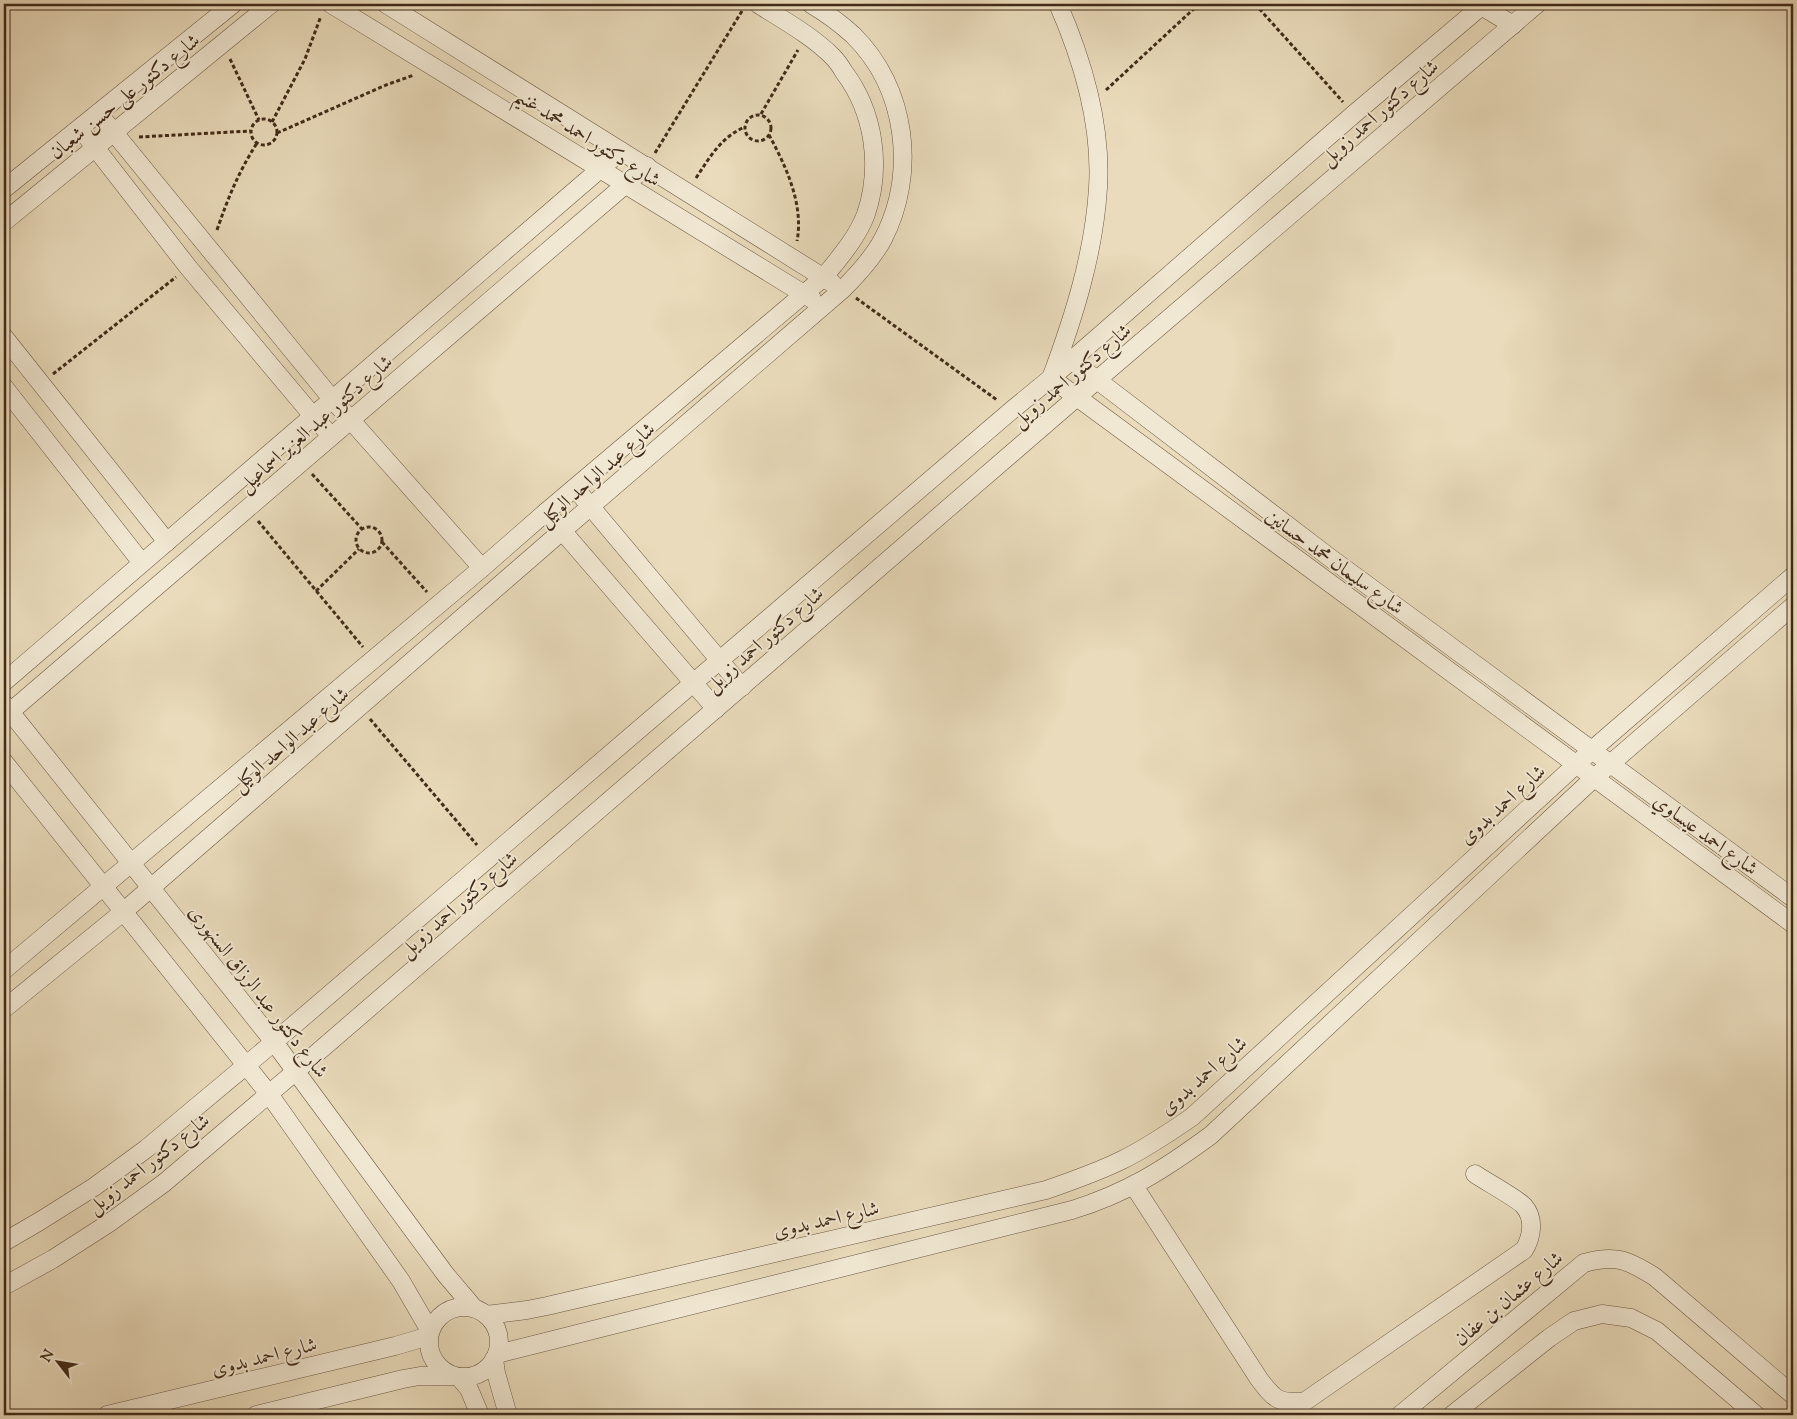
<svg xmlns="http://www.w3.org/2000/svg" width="1797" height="1419" viewBox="0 0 1797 1419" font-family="'Sorts Mill Goudy',Amiri,serif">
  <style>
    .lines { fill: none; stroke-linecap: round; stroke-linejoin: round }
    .minor-casing { stroke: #6b5742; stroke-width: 19 }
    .path { stroke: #412b19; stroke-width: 3; stroke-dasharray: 4 2.5; stroke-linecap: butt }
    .minor { stroke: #f1e8d3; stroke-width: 18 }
    .labels { text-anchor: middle; stroke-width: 4; stroke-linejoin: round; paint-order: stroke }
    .street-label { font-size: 20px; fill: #412b19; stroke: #f1e8d3 }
  </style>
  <rect width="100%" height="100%" fill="#e9dbbb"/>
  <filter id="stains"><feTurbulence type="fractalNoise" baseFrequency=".004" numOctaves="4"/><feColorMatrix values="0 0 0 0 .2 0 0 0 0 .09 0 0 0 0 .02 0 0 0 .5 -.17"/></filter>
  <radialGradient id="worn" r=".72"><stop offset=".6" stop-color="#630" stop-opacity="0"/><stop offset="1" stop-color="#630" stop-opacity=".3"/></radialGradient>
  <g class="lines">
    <g class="minor-casing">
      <g id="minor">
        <polyline points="331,4 812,299"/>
        <polyline points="386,4 832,283"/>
        <path d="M1058 4C1083 61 1102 124 1098 188 1094 253 1074 317 1051 378L1793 924"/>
        <polyline points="1478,4 1513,25"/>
        <polyline points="98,113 332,399 482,568"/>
        <polyline points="80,128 188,267 313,416 331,436"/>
        <polyline points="4,189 233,4"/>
        <polyline points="4,222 271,4"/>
        <polyline points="4,337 167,542"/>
        <polyline points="1071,360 1329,557 1793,898"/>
        <polyline points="4,387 142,563"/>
        <polyline points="575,488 742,687"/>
        <polyline points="546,512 716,709"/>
        <polyline points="4,682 621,151"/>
        <polyline points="4,704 274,1042 446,1275 474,1308"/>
        <polyline points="10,712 647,166"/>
        <polyline points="4,762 269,1094 401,1281 430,1331"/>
        <path d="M4 970 482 568 546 512 824 277C840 257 857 238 866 214 882 166 874 112 844 72 841 67 837 61 833 57 811 35 783 20 758 4"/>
        <path d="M4 1009 123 912 562 531 843 289C858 274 873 258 883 239 917 173 907 88 853 35 840 23 826 13 811 4"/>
        <path d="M1134 1186 1259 1379C1275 1400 1278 1403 1304 1402L1524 1250C1532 1237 1535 1219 1524 1206 1518 1199 1485 1181 1475 1174"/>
        <polyline points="4,1242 40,1221 94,1187 146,1149 274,1042 1012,410 1051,378 1354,114 1484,4"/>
        <polyline points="4,1286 53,1259 109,1223 164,1183 296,1071 1077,397 1537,4"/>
        <circle cx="464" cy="1342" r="35"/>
        <path d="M486 1315 527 1310 547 1306 1046 1190C1072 1181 1098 1172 1122 1160 1147 1148 1170 1132 1192 1117L1592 750 1793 576"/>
        <path d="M497 1354 1072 1210C1127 1193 1165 1169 1211 1135L1594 778 1793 606"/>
        <polyline points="494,1359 496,1373 508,1415"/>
        <polyline points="459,1377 469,1389 480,1415"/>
        <polyline points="107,1415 395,1346 429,1336"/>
        <polyline points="256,1415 403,1379 420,1376 453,1376"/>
        <path d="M1400 1415 1584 1263C1616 1254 1628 1260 1655 1277L1793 1395"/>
        <polyline points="1452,1415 1549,1338 1574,1321 1602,1314 1631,1318 1657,1331 1756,1415"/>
      </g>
    </g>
    <g class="path">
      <polyline points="1255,4 1343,102"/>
      <polyline points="230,59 259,120"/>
      <polyline points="1106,90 1199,4"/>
      <polyline points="761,114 798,50"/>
      <circle cx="758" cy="128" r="13"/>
      <circle cx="264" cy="132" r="13"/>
      <polyline points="272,122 305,59 321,16"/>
      <polyline points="277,133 386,85 414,75"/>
      <path d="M769 135C786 166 804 205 797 241"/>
      <polyline points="139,137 250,131"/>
      <polyline points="655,153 742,11"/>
      <path d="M696 178C710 157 721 137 745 127"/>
      <path d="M217 230C228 198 238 173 257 143"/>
      <polyline points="856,298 997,400"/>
      <polyline points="53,374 176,277"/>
      <polyline points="312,474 362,529"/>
      <polyline points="258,521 363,647"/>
      <circle cx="369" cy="540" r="13"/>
      <polyline points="382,542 427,592"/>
      <polyline points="316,591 359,549"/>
      <polyline points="370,719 477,845"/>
    </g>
    <use href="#minor" class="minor"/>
  </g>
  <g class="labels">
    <g class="street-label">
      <text transform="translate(124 96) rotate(-39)" y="7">شارع دكتور على حسن شعبان</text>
      <text transform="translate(1379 112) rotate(-41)" y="7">شارع دكتور احمد زويل</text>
      <text transform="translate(588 137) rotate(32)" y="7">شارع دكتور احمد محمد غنيم</text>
      <text transform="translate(1071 375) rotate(-40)" y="7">شارع دكتور احمد زويل</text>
      <text transform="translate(315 423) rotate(-41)" y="7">شارع دكتور عبد العزيز اسماعيل</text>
      <text transform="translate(596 474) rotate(-41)" y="7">شارع عبد الواحد الوكيل</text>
      <text transform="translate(1335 561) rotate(36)" y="7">شارع سليمان محمد حسانين</text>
      <text transform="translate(764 639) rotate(-41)" y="7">شارع دكتور احمد زويل</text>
      <text transform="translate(290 739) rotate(-41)" y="7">شارع عبد الواحد الوكيل</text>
      <text transform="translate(1502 804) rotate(-42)" y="7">شارع احمد بدوى</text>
      <text transform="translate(1706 834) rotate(36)" y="7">شارع احمد عيساوي</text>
      <text transform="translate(458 904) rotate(-41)" y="7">شارع دكتور احمد زويل</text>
      <text transform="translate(259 991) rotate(52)" y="7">شارع دكتور عبد الرزاق السنهورى</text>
      <text transform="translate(1203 1075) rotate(-41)" y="7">شارع احمد بدوى</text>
      <text transform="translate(148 1163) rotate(-38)" y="7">شارع دكتور احمد زويل</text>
      <text transform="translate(826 1219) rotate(-13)" y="7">شارع احمد بدوى</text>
      <text transform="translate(1508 1298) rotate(-40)" y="7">شارع عثمان بن عفان</text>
      <text transform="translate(264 1356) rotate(-14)" y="7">شارع احمد بدوى</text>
    </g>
  </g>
  <rect width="1797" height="1419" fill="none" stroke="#e9dbbb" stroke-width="20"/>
  <rect x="5" y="5" width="1787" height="1409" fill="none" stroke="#412b19" stroke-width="2.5"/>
  <rect x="10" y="10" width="1777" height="1399" fill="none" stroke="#412b19"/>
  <g transform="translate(58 1362) rotate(301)" stroke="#f1e8d3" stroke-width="4" paint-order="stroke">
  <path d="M0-4L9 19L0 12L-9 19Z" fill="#412b19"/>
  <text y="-8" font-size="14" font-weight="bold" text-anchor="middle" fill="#412b19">N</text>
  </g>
  <rect width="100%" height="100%" filter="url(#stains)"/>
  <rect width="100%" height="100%" fill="url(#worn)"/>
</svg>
